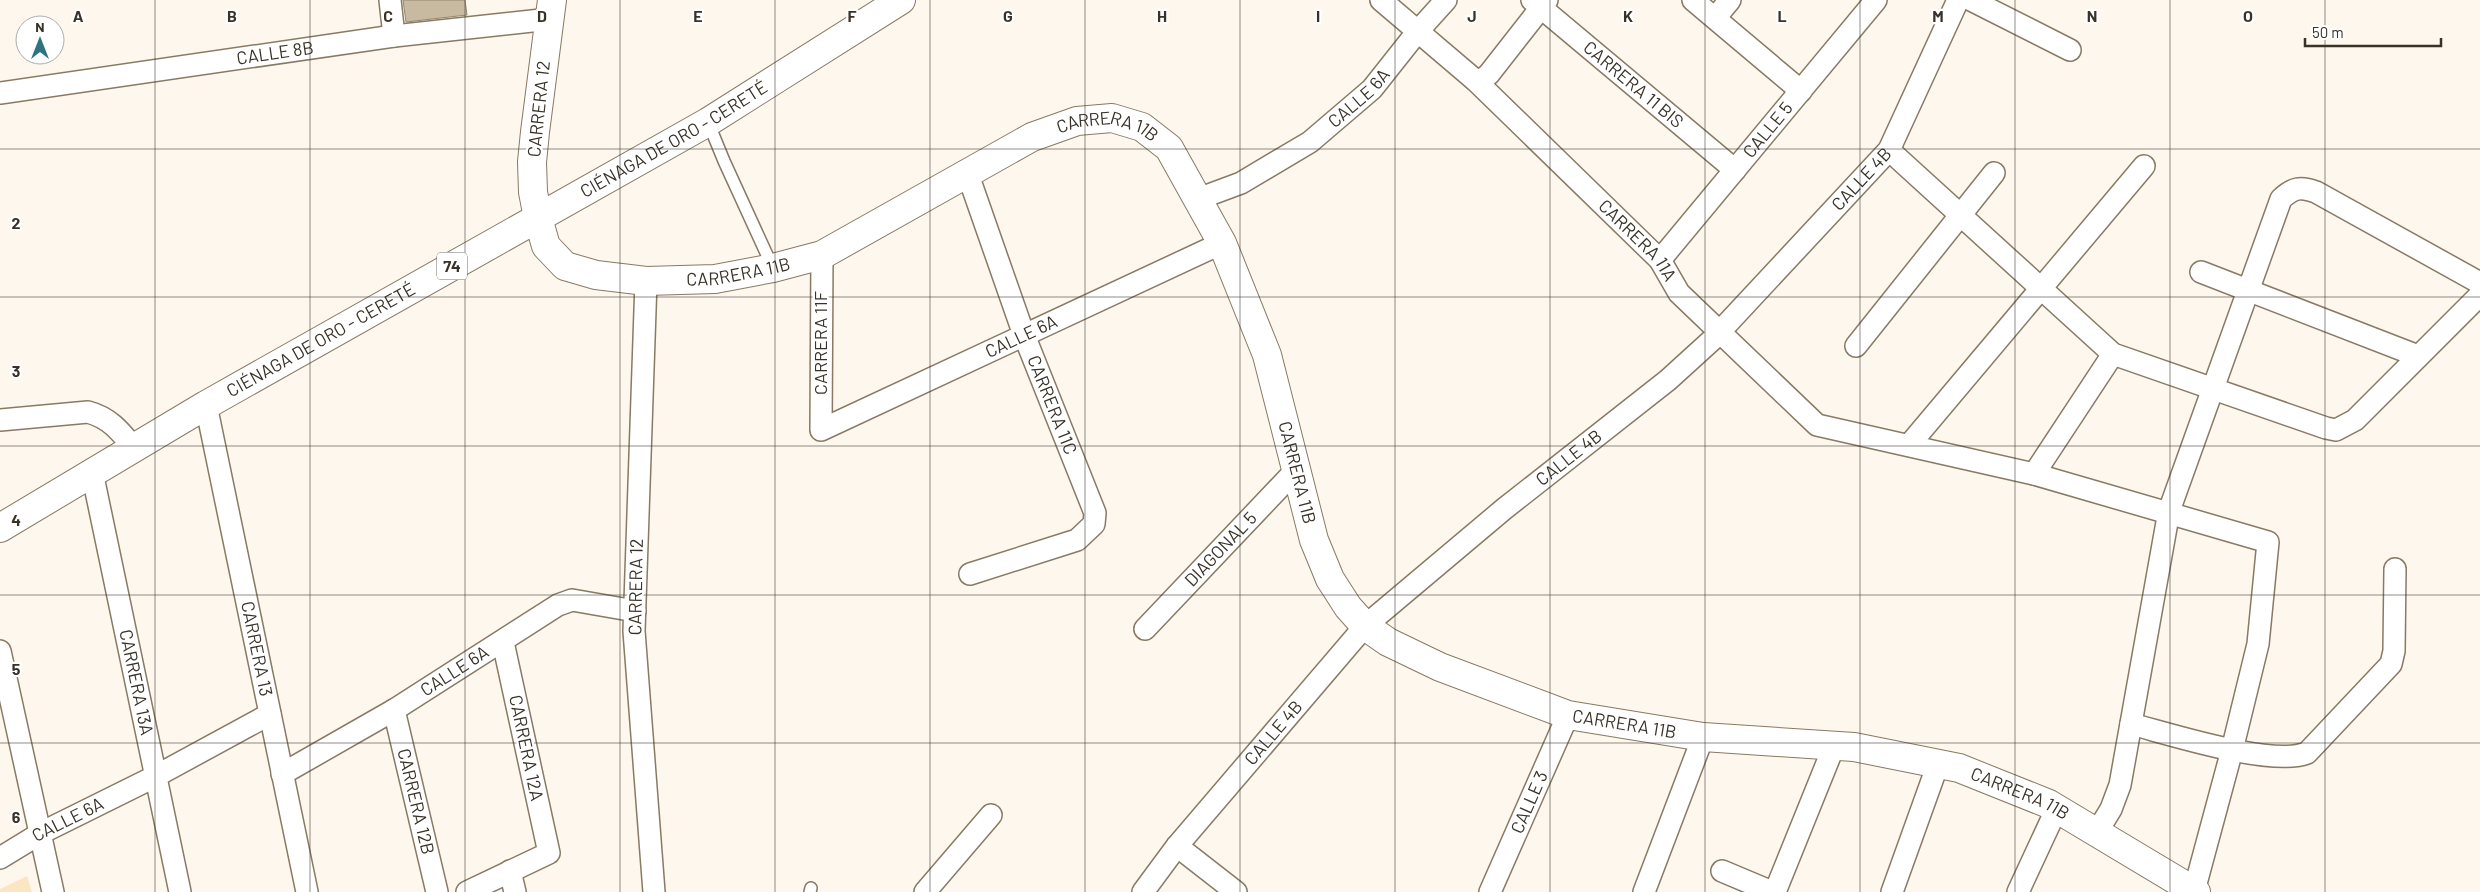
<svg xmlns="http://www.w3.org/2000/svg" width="2480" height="892" viewBox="0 0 2480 892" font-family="Barlow,sans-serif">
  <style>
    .green { fill: #fbe6c4 }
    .building { fill: #c8b9a1; stroke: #94866f }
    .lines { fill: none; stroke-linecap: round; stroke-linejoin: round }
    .service-casing { stroke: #887a64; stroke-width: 14 }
    .minor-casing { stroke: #887a64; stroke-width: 24 }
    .tertiary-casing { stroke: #887a64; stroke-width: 30 }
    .trunk-casing { stroke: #887a64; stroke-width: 30 }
    .service { stroke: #fff; stroke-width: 11 }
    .minor { stroke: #fff; stroke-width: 21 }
    .tertiary { stroke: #fff; stroke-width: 28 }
    .trunk { stroke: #fff; stroke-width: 28 }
    .grid { fill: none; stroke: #383228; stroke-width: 1; stroke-opacity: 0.55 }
    .labels { text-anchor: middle; stroke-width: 4.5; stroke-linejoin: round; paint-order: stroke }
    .shield { fill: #fff; stroke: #747068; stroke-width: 1 }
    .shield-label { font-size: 16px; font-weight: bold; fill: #383228 }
    .street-label { font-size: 18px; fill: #383228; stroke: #fff }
    .grid-label { font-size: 16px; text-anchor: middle; font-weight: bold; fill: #383228; stroke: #fff; stroke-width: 4.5; stroke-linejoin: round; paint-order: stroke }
  </style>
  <rect width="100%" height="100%" fill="#fdf7ed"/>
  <polygon class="green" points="27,876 32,892 0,892 0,889"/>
  <polygon class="building" points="403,0 465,0 467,15 406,22"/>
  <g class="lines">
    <g class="service-casing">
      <g id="service">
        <polyline points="708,122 724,161 773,268"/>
        <polyline points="810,892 811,888"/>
      </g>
    </g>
    <g class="minor-casing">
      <g id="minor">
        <polyline points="390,0 394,36"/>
        <path id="s1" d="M1381 0 1475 80 1660 260 1679 293 1817 425 2034 474 2268 542 2258 644 2232 750 2194 891"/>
        <path id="s2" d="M1532 0 1735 170"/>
        <polyline points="1693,0 1801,91"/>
        <polyline points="1971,0 2070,50"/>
        <polyline points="1715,18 1730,0"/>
        <polyline points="1475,80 1483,79 1489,74 1547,0"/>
        <path id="s3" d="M0 93 394 36 550 19"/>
        <polyline points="1889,150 2113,354 2326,428 2336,430 2355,420 2480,295"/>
        <path id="s4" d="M967 172 1024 335 1095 513 1094 524 1077 540 970 574"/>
        <path id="s5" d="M1198 199 1241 183 1310 142 1372 89 1418 31 1446 0"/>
        <path id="s6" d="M822 255 821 430 1222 243"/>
        <path id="s7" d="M1660 260 1876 0"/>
        <polyline points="2201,272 2418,356"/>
        <polyline points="646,281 634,631 654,892"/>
        <polyline points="1856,346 1994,173"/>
        <path id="s8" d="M206 405 307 892"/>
        <path d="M0 420 88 412C110 418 120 431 134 448"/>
        <polyline points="1910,444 2144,166"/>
        <path id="s9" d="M92 472 180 892"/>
        <polyline points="2034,474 2113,354"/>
        <path id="s10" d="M1145 629 1296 470"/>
        <polyline points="0,651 53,892"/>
        <path id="s11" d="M394 710 437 892"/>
        <path d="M2131 724C2170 734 2272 767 2307 753L2391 664 2394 651 2395 569"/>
        <path id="s12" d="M282 774 394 710 558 605 572 600 635 611"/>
        <path d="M2097 832 2111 809 2120 785 2169 511 2281 199C2293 188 2300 186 2316 192L2480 283"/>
        <polyline points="1177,846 1236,892"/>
        <path id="s13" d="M0 858 41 833 156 776 270 714"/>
        <polyline points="510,871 515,892"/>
        <polyline points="1722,871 1772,892"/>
        <polyline points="467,892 549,853 503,642"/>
        <polyline points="925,892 991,815"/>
        <path id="s14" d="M1143 892 1177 846 1365 626 1504 509 1668 380 1712 340 1889 150 1958 0"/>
        <path id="s15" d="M1490 892 1568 715"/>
        <polyline points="1644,892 1703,737"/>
        <polyline points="1775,892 1834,746"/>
        <polyline points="1892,892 1938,764"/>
        <polyline points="2018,892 2057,808"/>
      </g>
    </g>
    <g class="tertiary-casing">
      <g id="tertiary">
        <path id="s16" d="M552 0 535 132 532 162 533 192 538 218 546 246 565 266 596 275 646 281 715 279 773 268 822 255 1032 137 1077 121 1112 118 1142 127 1169 148 1222 243 1267 355 1314 540 1330 579 1348 607 1365 626 1388 642 1440 667 1568 715 1703 737 1854 747 1959 768 2049 804 2196 892"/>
      </g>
    </g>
    <g class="trunk-casing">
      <g id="trunk">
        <path id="s17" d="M0 528 206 405 708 122 901 0"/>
      </g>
    </g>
    <use href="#service" class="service"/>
    <use href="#minor" class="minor"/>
    <use href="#tertiary" class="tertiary"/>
    <use href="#trunk" class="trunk"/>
  </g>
  <path class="grid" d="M155 0V892M310 0V892M465 0V892M620 0V892M775 0V892M930 0V892M1085 0V892M1240 0V892M1395 0V892M1550 0V892M1705 0V892M1860 0V892M2015 0V892M2170 0V892M2325 0V892M0 149H2480M0 297H2480M0 446H2480M0 595H2480M0 743H2480"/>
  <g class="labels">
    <rect class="shield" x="437" y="252.5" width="30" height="27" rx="4"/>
    <g class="shield-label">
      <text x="452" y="272">74</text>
    </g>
    <g class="street-label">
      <text dy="6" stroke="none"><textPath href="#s3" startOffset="278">CALLE 8B</textPath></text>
      <text dy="6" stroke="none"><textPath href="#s2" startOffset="132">CARRERA 11 BIS</textPath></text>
      <text dy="6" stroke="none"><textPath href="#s5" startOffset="192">CALLE 6A</textPath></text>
      <text transform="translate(539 109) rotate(-84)" y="6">CARRERA 12</text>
      <text dy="6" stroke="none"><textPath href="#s7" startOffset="169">CALLE 5</textPath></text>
      <text dy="6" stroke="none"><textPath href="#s16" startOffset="858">CARRERA 11B</textPath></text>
      <text dy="6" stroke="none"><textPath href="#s17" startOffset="778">CIÉNAGA DE ORO - CERETÉ</textPath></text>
      <text dy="6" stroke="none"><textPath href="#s14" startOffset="1016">CALLE 4B</textPath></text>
      <text dy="6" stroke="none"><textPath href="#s1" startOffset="352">CARRERA 11A</textPath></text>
      <text dy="6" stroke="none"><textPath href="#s16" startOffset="452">CARRERA 11B</textPath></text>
      <text dy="6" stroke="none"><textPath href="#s6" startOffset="396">CALLE 6A</textPath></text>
      <text dy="6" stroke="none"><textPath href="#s17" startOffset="372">CIÉNAGA DE ORO - CERETÉ</textPath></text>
      <text transform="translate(821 343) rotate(-90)" y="6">CARRERA 11F</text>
      <text dy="6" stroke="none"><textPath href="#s4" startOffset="248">CARRERA 11C</textPath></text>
      <text dy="6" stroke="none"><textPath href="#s14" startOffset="611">CALLE 4B</textPath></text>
      <text dy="6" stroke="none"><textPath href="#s16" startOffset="1278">CARRERA 11B</textPath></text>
      <text dy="6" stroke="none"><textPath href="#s10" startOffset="110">DIAGONAL 5</textPath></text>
      <text transform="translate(636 587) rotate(-89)" y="6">CARRERA 12</text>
      <text dy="6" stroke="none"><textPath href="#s8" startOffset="249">CARRERA 13</textPath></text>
      <text dy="6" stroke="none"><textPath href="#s12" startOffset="201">CALLE 6A</textPath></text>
      <text dy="6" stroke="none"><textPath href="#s9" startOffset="215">CARRERA 13A</textPath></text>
      <text dy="6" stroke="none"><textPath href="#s16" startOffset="1728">CARRERA 11B</textPath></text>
      <text dy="6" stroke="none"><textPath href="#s14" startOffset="206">CALLE 4B</textPath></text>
      <text transform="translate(526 748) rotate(78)" y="6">CARRERA 12A</text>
      <text dy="6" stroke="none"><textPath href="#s16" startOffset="2132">CARRERA 11B</textPath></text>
      <text dy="6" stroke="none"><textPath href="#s11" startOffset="94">CARRERA 12B</textPath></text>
      <text dy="6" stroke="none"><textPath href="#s15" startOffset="98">CALLE 3</textPath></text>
      <text dy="6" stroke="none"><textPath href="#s13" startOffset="78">CALLE 6A</textPath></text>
    </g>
  </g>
  <g class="grid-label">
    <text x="78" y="22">A</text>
    <text x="232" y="22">B</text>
    <text x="388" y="22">C</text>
    <text x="542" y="22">D</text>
    <text x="698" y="22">E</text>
    <text x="852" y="22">F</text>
    <text x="1008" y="22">G</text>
    <text x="1162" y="22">H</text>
    <text x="1318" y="22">I</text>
    <text x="1472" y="22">J</text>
    <text x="1628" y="22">K</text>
    <text x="1782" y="22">L</text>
    <text x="1938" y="22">M</text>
    <text x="2092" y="22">N</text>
    <text x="2248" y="22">O</text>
    <text x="16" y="229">2</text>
    <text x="16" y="377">3</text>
    <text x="16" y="526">4</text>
    <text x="16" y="675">5</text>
    <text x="16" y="823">6</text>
  </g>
  <g transform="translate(40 40)"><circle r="24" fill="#ffffff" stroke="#afada9"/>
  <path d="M0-4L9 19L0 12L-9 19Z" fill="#2d7381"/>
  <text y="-8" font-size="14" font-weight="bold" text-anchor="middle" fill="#383228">N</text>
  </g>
  <path d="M2305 38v8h136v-8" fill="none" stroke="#383228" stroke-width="2.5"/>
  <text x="2312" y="38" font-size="15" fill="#383228" stroke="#ffffff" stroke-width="4" paint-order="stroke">50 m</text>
</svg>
